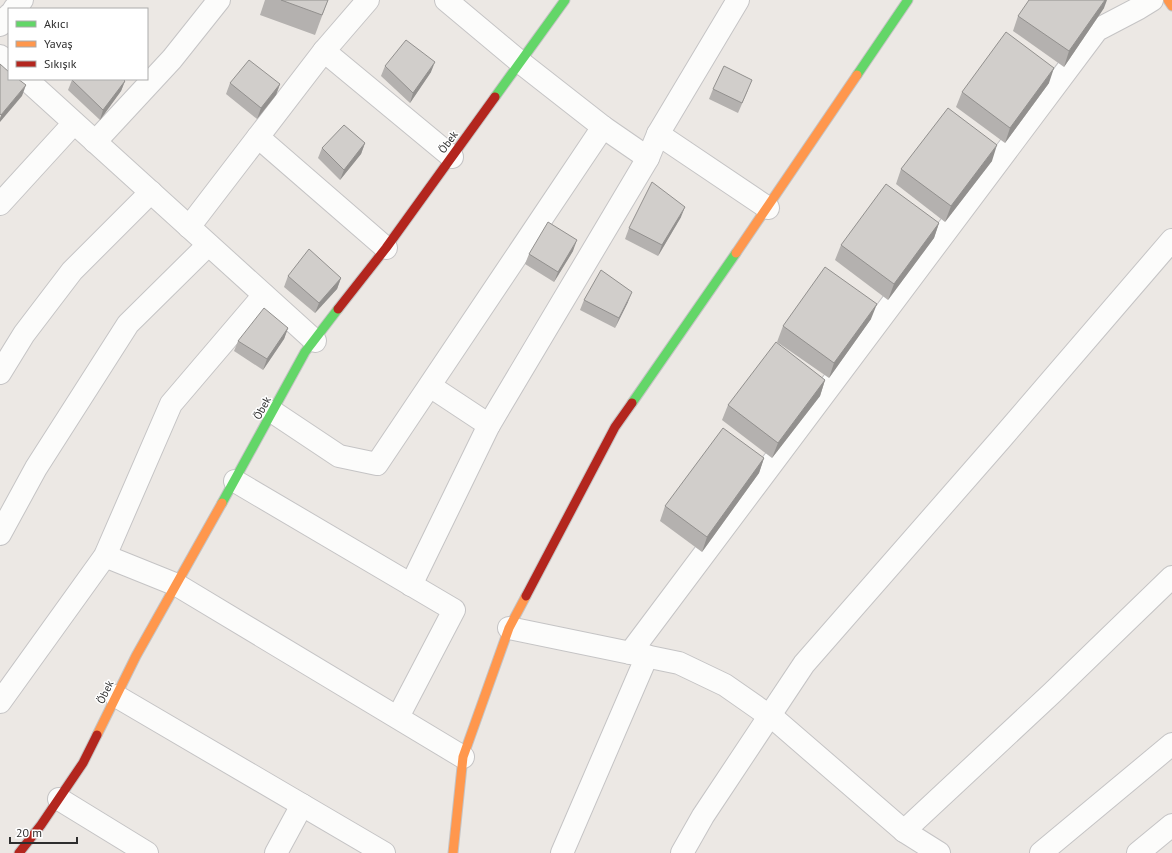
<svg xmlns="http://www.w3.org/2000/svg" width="1172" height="853" viewBox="0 0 1172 853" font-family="'PT Sans',sans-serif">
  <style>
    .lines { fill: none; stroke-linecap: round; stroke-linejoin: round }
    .street-casing { stroke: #c5c4c5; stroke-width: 24 }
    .fast-casing { stroke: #c5c4c5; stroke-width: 11 }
    .slow-casing { stroke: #c5c4c5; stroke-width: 11 }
    .jam-casing { stroke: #c5c4c5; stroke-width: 11 }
    .street { stroke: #fcfcfb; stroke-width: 22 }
    .fast { stroke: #63d668; stroke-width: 9 }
    .slow { stroke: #ff974d; stroke-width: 9 }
    .jam { stroke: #b3261e; stroke-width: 9 }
    .wall { fill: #b4b1af }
    .shaded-wall { fill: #92908e }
    .building { fill: #d1cecb; stroke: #92908e }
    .labels { text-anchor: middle; stroke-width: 3; stroke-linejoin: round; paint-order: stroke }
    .street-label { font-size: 11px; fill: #2e2e2e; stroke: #fff }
  </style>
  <rect width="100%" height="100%" fill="#ece8e4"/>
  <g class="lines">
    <g class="street-casing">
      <g id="street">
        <polyline points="446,0 520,62 603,127 648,158"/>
        <polyline points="14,9 22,0"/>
        <polyline points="0,25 9,15"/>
        <polyline points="324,51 452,157"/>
        <polyline points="0,56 9,64"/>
        <polyline points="26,79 315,341"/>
        <polyline points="658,134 768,208"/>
        <polyline points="258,137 386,248"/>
        <polyline points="95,142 172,59 219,0"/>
        <polyline points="0,204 74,123"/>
        <polyline points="189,227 324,51 368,0"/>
        <polyline points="0,373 24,334 72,271 151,192"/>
        <polyline points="430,386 489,425 648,158 658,134 738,0"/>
        <polyline points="273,412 339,456 377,464 603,127"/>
        <polyline points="235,481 454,610 398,717"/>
        <polyline points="0,534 36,468 128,324 208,245"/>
        <polyline points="105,556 177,585 463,757"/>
        <polyline points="411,585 489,425"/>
        <polyline points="509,628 679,663 725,685 778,722 904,831 939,853"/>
        <polyline points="630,653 1097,30 1139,8 1152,0"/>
        <polyline points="116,696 384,853"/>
        <polyline points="0,702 105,556 171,404 264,295"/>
        <polyline points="59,799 147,853"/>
        <polyline points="904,831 1052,693 1172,577"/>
        <polyline points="276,853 302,805"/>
        <polyline points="562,853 647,656"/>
        <polyline points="682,853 703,816 804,664 1000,440 1172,240"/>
        <polyline points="1041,853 1172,744"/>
        <polyline points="1138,853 1172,825"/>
      </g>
    </g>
    <g class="fast-casing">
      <g id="fast">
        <polyline points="857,75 908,0"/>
        <polyline points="495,97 565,0"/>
        <polyline points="632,403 736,253"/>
        <polyline points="222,503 305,352 338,309"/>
      </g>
    </g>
    <g class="slow-casing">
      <g id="slow">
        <polyline points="1168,0 1172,6"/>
        <polyline points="736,253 857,75"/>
        <polyline points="97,735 136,656 222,503"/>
        <polyline points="453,853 463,757 509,628 526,596"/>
      </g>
    </g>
    <g class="jam-casing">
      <g id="jam">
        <polyline points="338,309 386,248 495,97"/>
        <polyline points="526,596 615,427 632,403"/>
        <polyline points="19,853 41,825 83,763 97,735"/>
      </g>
    </g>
    <use href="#street" class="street"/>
    <use href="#fast" class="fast"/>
    <use href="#slow" class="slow"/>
    <use href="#jam" class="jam"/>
  </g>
  <g class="wall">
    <polygon points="265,0 328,0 315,35 260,15"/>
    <polygon points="1104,8 1064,67 1013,31 1018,16"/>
    <polygon points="385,66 431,72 410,103 381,76"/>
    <polygon points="72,80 125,81 121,91 100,120 68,90"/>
    <polygon points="230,83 280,84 276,95 257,119 226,94"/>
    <polygon points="1049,83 1005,143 956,107 962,92"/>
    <polygon points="713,89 748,90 738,113 709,99"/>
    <polygon points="365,143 361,154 340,180 318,158 322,148"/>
    <polygon points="992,161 945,222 896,184 901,169"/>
    <polygon points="681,217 658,256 625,239 629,228"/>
    <polygon points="939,223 934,238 888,300 835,260 841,245"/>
    <polygon points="573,251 554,282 525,264 529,254"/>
    <polygon points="288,276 341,278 337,289 315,313 284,287"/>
    <polygon points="584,300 628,302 615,328 580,310"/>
    <polygon points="871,319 829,378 777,342 783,326"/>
    <polygon points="288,328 284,339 263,370 234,351 238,341"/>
    <polygon points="825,380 820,396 772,458 722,420 728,405"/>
    <polygon points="764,458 759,473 702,552 660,521 665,506"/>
  </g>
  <g class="shaded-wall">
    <polygon points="1105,0 1107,0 1104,8 1064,67 1069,51"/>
    <polygon points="435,62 431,72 410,103 413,93"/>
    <polygon points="1054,68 1049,83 1005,143 1010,128"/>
    <polygon points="125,81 121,91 100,120 103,110"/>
    <polygon points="280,84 276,95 257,119 261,108"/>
    <polygon points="26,85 22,96 0,122 0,118 1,115"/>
    <polygon points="365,143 361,154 340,180 344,170"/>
    <polygon points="997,145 992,161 945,222 951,206"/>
    <polygon points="685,207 681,217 658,256 662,245"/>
    <polygon points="939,223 934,238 888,300 894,284"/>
    <polygon points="577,240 573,251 554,282 558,272"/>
    <polygon points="341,278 337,289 315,313 319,303"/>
    <polygon points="632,292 628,302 615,328 619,318"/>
    <polygon points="877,304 871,319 829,378 834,363"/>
    <polygon points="288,328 284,339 263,370 267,359"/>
    <polygon points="825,380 820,396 772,458 778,443"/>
    <polygon points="764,458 759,473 702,552 707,537"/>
  </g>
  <g class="building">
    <polygon points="281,0 328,0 322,15"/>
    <polygon points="1029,0 1105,0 1069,51 1018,16"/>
    <polygon points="1006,32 1054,68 1010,128 962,92"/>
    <polygon points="406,40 435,62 413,93 385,66"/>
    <polygon points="249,60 280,84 261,108 230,83"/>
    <polygon points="0,64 9,72 9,79 18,79 26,85 1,115 0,114"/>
    <polygon points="724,66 752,80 742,103 713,89"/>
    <polygon points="73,79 123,79 125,81 103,110 72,80"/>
    <polygon points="948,108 997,145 951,206 901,169"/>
    <polygon points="344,125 365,143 344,170 322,148"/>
    <polygon points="652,182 685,207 662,245 629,228"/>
    <polygon points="886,184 939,223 894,284 841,245"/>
    <polygon points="548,222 577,240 558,272 529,254"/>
    <polygon points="309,249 341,278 319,303 288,276"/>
    <polygon points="825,267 877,304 834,363 783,326"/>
    <polygon points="601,270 632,292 619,318 584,300"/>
    <polygon points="264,308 288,328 267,359 238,341"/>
    <polygon points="776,342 825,380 778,443 728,405"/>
    <polygon points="723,428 764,458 707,537 665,506"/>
  </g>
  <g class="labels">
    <g class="street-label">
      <text transform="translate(448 142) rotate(-54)" y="4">Öbek</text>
      <text transform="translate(262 408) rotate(-62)" y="4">Öbek</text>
      <text transform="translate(105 692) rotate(-64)" y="4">Öbek</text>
    </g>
  </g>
  <rect x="8" y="8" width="140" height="72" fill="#ffffff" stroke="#ababab"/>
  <rect x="16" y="21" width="20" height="6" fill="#63d668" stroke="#ababab"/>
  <text x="44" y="28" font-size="12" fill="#2e2e2e">Akıcı</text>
  <rect x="16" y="41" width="20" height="6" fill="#ff974d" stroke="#ababab"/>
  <text x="44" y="48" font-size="12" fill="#2e2e2e">Yavaş</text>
  <rect x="16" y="61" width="20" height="6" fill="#b3261e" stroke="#ababab"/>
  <text x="44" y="68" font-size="12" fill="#2e2e2e">Sıkışık</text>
  <path d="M10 837v6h67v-6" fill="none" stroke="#2e2e2e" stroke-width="2"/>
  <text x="16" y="837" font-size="12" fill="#2e2e2e" stroke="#ffffff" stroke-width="3" paint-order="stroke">20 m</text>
</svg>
